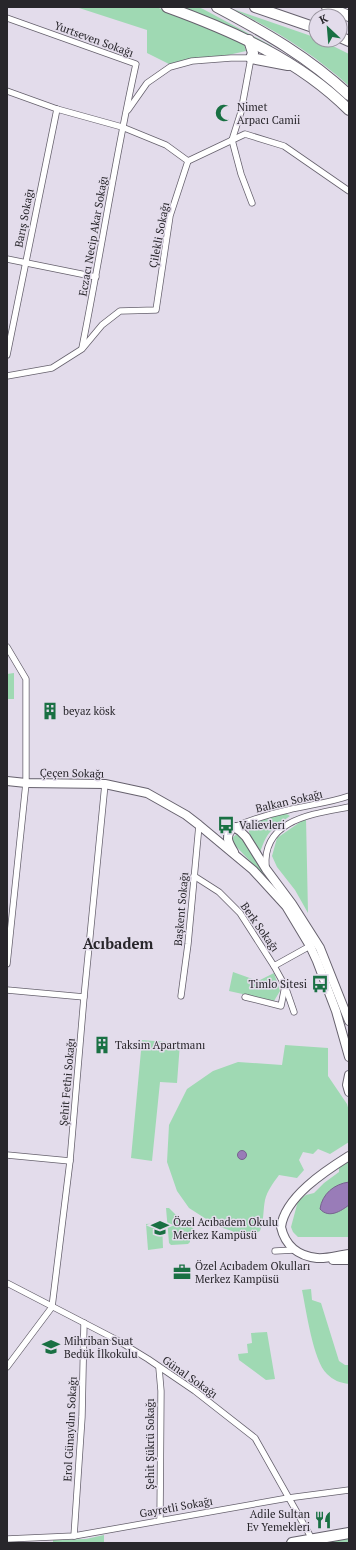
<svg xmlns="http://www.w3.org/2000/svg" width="356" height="1550" viewBox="0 0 356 1550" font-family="'PT Serif',serif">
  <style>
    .green { fill: #9fd9b3 }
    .water { fill: #997cb8; stroke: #77628e }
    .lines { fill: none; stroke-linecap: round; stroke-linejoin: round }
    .street-casing { stroke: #66616d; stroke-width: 7 }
    .secondary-casing { stroke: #66616d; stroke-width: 10 }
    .highway-casing { stroke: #66616d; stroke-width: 12 }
    .street { stroke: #fff; stroke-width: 5.5 }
    .secondary { stroke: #fff; stroke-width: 8 }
    .highway { stroke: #fff; stroke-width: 10 }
    .labels { text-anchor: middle; stroke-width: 3; stroke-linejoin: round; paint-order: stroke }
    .street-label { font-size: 11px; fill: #28262b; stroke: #e3dceb }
    .poi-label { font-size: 11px; fill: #28262b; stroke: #e3dceb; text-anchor: start }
    .district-label { font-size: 15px; font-weight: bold; fill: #28262b; stroke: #e3dceb }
  </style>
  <rect width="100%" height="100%" fill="#e3dceb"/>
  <g class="green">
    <polygon points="76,7 156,7 223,32 244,44 246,51 175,67 147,53 147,30"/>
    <polygon points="178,7 198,7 203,9 272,46 272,49"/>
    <path d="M233 9 314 37 316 40H321L349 54V86C314 54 275 30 233 9Z"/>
    <polygon points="14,673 14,699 7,699 7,674"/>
    <path d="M285 813 290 816C272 829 267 831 260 853 253 843 248 835 248 823Z"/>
    <polygon points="306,818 308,913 295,890 277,867 272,856 277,838"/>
    <polygon points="238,833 279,892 233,843 232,838"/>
    <polygon points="233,972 258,981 274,973 280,991 274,1001 229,991"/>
    <polygon points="142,1040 180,1043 177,1083 160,1082 152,1161 131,1158"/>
    <path d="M285 1045 328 1048V1076L347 1104 349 1111V1142L330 1154 318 1149 313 1154 303 1152 299 1160 304 1170 297 1178 279 1175C274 1182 267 1191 265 1200 263 1210 264 1220 260 1231L247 1237 239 1236 232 1231 217 1226 189 1208 177 1191 167 1162 169 1125 187 1089 213 1071 238 1062 282 1065Z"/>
    <polygon points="349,1161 349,1237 298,1237 293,1232 291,1227 298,1201 306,1195 314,1193 324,1183 339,1172 339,1166"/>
    <polygon points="166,1208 169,1208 177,1216 194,1229 190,1237 190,1242 188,1244 171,1245 169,1243"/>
    <polygon points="162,1223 163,1248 148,1250 146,1224"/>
    <path d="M311 1289 312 1300 321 1303 339 1361 345 1365H349V1384C340 1383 333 1380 327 1374 313 1361 306 1309 302 1290Z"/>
    <polygon points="267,1332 275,1379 266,1380 239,1360 238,1354 248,1353 247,1344 252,1343 251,1333"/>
    <polygon points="104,1535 104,1543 53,1543 53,1540 86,1539"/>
    <polygon points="349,1538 349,1543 315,1543"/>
  </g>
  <g class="water">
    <circle cx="242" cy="1155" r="4.5"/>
    <path d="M349 1182V1205C341 1211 329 1219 320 1209 322 1194 334 1184 349 1182Z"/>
  </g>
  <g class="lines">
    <g class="street-casing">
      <g id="street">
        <path d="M7 18 136 64C115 158 101 253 82 348"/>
        <polyline points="7,91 57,109 122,127 166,145 188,161"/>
        <polyline points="128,110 147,83 170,67 192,61 231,58 251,58 241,112 232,140"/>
        <polyline points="232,140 241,174 252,203"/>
        <polyline points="7,259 96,277"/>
        <polyline points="7,355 57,109"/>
        <polyline points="7,376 52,368 82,349 102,325 120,311 156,310 170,216 188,161 245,134 284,146 349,191"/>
        <polyline points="7,647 26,679 26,783 7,964"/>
        <path d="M234 827C251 820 269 814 288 810 308 805 329 803 349 796"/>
        <path d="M266 867C262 819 314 814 349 807"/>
        <polyline points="194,876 219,892 240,913 274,966 310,946"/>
        <polyline points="274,966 285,986 294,1012"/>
        <polyline points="7,990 84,997"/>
        <polyline points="181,996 188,944 199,825"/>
        <polyline points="245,997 281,1006 285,986"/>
        <polyline points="7,1155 70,1161"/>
        <polyline points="275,1251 294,1250"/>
        <polyline points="7,1283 117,1340 148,1359 195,1391 255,1438 312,1539"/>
        <polyline points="7,1367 52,1307 70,1161 84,997 105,784"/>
        <polyline points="159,1368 161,1391 160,1520"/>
        <polyline points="74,1536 82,1417 84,1323"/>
        <polyline points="7,1539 74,1536 288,1498 349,1490"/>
      </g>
    </g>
    <g class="secondary-casing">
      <g id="secondary">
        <polyline points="7,781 26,783 105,784 147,793 186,815 199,825 253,870 286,906 310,946 317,961 336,1011 349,1057"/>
        <polyline points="234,827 240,831 246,837 266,869 292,904 320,948 349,1021"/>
        <path d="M234 827C224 836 228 842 234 852"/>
        <polyline points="349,1075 347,1085 349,1092"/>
        <path d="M349 1156C325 1171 285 1197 281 1227 285 1245 298 1256 317 1258 327 1259 339 1255 349 1254"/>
        <polyline points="333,1260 349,1260"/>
      </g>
    </g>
    <g class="highway-casing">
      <g id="highway">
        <path d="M167 7C233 31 299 60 349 110"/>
        <path d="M217 7C266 33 308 57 349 95"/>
        <polyline points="255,7 316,28"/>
        <polyline points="327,7 349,16"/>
        <polyline points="340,37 349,41"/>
        <polyline points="249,40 253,53 251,58 288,65"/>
        <polyline points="292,1543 349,1533"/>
      </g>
    </g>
    <use href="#street" class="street"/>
    <use href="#secondary" class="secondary"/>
    <use href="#highway" class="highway"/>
  </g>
  <defs>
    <g id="mosque-bare" transform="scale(1.38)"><path d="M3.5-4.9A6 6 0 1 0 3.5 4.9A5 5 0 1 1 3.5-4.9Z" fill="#197043" stroke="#e3dceb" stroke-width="2.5" paint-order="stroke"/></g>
    <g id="building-bare" transform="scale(1.38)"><path d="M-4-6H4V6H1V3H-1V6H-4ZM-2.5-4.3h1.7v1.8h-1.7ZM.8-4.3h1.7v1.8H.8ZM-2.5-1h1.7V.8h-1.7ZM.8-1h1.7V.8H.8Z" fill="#197043" stroke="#e3dceb" stroke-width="2.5" paint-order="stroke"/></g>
    <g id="bus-bare" transform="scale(1.38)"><path d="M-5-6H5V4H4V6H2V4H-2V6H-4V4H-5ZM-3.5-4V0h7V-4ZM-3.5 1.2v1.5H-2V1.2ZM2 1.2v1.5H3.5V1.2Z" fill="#197043" stroke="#e3dceb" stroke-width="2.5" paint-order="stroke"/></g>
    <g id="school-bare" transform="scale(1.38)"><path d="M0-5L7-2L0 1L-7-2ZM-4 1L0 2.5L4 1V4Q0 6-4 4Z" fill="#197043" stroke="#e3dceb" stroke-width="2.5" paint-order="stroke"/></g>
    <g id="office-bare" transform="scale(1.38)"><path d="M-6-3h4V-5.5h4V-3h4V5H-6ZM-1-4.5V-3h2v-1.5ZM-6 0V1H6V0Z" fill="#197043" stroke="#e3dceb" stroke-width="2.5" paint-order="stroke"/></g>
    <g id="restaurant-bare" transform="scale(1.38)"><path d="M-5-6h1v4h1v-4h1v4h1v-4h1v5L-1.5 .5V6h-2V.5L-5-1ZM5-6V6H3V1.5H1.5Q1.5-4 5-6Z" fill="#197043" stroke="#e3dceb" stroke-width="2.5" paint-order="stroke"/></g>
  </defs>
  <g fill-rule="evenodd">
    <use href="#mosque-bare" x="224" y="113"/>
    <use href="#building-bare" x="50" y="711"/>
    <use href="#bus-bare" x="226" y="825"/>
    <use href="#bus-bare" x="320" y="984"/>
    <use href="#building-bare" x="102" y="1045"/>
    <use href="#school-bare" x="160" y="1228"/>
    <use href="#office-bare" x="182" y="1272"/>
    <use href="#school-bare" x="51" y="1347"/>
    <use href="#restaurant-bare" x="323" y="1520"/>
  </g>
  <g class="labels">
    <g class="street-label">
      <text transform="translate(94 39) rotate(20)" y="4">Yurtseven Sokağı</text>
      <text transform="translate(24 218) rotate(-79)" y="4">Barış Sokağı</text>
      <text transform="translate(159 235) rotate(-79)" y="4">Çilekli Sokağı</text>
      <text transform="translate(93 236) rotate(-80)" y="4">Eczacı Necip Akar Sokağı</text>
      <text transform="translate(72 773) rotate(1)" y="4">Çeçen Sokağı</text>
      <text transform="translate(289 801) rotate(-13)" y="4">Balkan Sokağı</text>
      <text transform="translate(181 909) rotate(-85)" y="4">Başkent Sokağı</text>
      <text transform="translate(260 927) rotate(55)" y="4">Berk Sokağı</text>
      <text transform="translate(67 1082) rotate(-85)" y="4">Şehit Fethi Sokağı</text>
      <text transform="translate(190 1377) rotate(35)" y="4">Günal Sokağı</text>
      <text transform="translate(70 1429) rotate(-87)" y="4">Erol Günaydın Sokağı</text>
      <text transform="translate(150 1444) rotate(-90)" y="4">Şehit Şükrü Sokağı</text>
      <text transform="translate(176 1507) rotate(-10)" y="4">Gayretli Sokağı</text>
    </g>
    <g class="poi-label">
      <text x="237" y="111">Nimet<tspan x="237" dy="13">Arpacı Camii</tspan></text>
      <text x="63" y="715">beyaz kösk</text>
      <text x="239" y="829">Valievleri</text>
      <text x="307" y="988" text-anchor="end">Timlo Sitesi</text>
      <text x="115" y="1049">Taksim Apartmanı</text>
      <text x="173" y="1226">Özel Acıbadem Okulu<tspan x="173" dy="13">Merkez Kampüsü</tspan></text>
      <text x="195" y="1270">Özel Acıbadem Okulları<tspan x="195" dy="13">Merkez Kampüsü</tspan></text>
      <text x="64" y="1345">Mihriban Suat<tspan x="64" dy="13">Bedük İlkokulu</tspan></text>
      <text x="310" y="1518" text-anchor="end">Adile Sultan<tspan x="310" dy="13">Ev Yemekleri</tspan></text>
    </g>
    <g class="district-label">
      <text x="118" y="949">Acıbadem</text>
    </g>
  </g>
  <rect width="356" height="1550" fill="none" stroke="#28262b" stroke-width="16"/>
  <g transform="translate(328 28) rotate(334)"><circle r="19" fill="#e3dceb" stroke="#98939e"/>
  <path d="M0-3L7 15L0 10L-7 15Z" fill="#197043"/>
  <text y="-6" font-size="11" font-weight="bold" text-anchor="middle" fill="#28262b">K</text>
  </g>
</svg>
